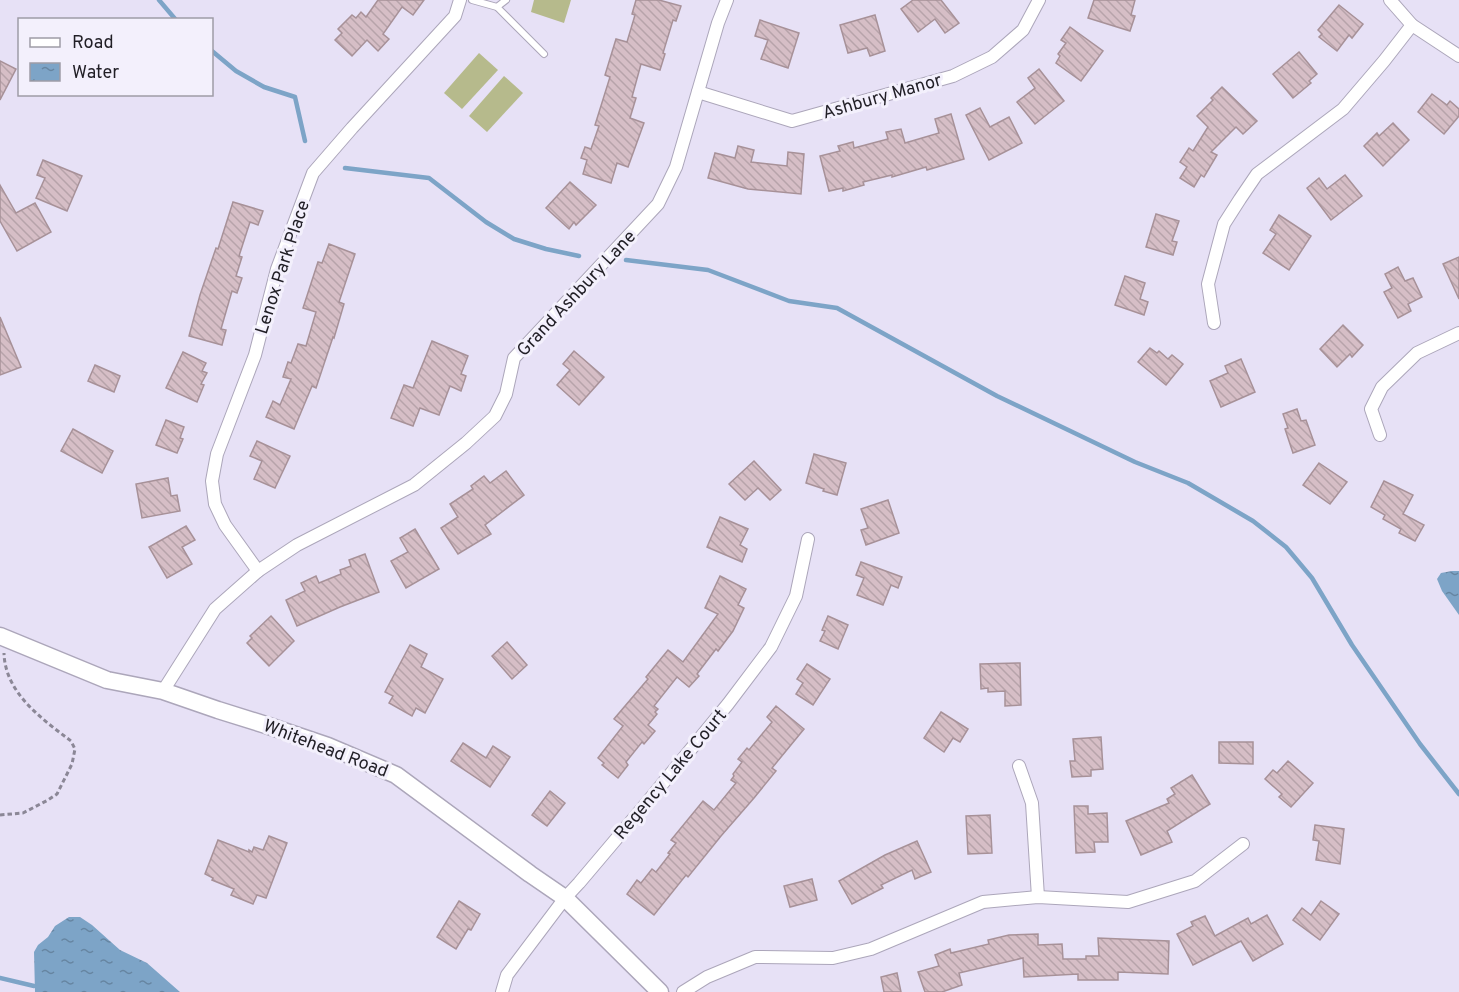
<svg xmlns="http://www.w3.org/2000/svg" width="1459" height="992" viewBox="0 0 1459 992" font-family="Overpass,sans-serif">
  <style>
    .garden { fill: #b6ba8c }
    .water { fill: url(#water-ripples) }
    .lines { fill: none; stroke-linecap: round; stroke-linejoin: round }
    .stream { stroke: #7da4c7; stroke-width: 4.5 }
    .building { fill: url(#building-back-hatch); stroke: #a79198; stroke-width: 1.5 }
    .lane-casing { stroke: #aca6ba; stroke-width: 8 }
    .street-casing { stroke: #aca6ba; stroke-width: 14 }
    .secondary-casing { stroke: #aca6ba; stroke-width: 19 }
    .path { stroke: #8b8796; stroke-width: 3; stroke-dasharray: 4.5 3; stroke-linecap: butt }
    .lane { stroke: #fff; stroke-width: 6 }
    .street { stroke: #fff; stroke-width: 12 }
    .secondary { stroke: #fff; stroke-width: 16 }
    .labels { text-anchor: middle; stroke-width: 6; stroke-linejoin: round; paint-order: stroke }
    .street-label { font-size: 18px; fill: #211f26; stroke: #f3f0fc }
  </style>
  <defs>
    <pattern id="water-ripples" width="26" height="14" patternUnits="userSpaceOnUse" patternTransform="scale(1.5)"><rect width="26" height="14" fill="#7da4c7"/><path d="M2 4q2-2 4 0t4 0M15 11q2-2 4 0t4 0" fill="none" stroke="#6685a1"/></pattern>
    <pattern id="building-back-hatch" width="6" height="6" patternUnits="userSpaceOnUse" patternTransform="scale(1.5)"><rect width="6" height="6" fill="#d6bec6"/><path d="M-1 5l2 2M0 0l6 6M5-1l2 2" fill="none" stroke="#b7a3aa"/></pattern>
  </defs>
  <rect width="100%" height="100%" fill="#e7e1f6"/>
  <g class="garden">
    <polygon points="534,0 571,0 564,23 531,12"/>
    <polygon points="479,53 498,70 462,109 444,93"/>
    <polygon points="504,76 523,93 487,132 469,116"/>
  </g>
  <g class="water">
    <polygon points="1452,571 1459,571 1459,615 1442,591 1437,579 1441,573"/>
    <polygon points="69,917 80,917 92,925 120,950 147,963 180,992 35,992 34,952 38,945 48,937 55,926"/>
  </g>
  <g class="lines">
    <g class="stream">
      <polyline points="159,0 176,20"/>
      <polyline points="212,51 236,71 264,87 295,97 305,141"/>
      <polyline points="345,168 429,178 486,222 514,239 546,249 579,256"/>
      <polyline points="626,260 708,270 789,301 837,308 997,396 1135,462 1188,483 1253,521 1286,547 1312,578 1352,645 1420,744 1459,794"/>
      <polyline points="0,978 34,986"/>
    </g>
  </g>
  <g class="building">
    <polygon points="378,0 424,0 413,15 402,7 383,34 389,39 378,51 367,40 352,56 335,40 342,33 338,29 352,15 356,18 361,12 366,17"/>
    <polygon points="636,0 659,0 681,6 676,21 673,20 663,53 665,54 660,70 641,64 632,97 636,98 630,118 644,123 628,167 617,163 611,183 583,174 587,160 581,158 585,147 591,149 599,126 595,125 610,77 605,75 616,39 627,42 635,15 632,14"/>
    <polygon points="913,0 941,0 959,23 945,33 935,19 918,32 901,9"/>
    <polygon points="1094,0 1135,0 1131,15 1135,16 1130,31 1088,18"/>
    <polygon points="1339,5 1363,24 1352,38 1349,35 1337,51 1319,37 1322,34 1318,30"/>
    <polygon points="875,15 885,51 870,56 867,48 848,53 840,25"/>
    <polygon points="760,20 799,33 788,68 761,59 768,40 755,36"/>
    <polygon points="1070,27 1103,51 1081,81 1056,63 1060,56 1058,54 1066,43 1061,40"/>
    <polygon points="1299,52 1317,74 1309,81 1311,83 1293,98 1273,74"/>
    <polygon points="0,61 16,69 0,100"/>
    <polygon points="1039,69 1064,101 1035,124 1017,102 1035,88 1028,78"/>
    <polygon points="1222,87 1257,121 1243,134 1236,127 1211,152 1217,155 1204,177 1201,175 1194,187 1180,178 1187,167 1180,162 1189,148 1193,151 1208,127 1197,116 1213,100 1211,98"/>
    <polygon points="1432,94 1447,105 1450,101 1459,109 1459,116 1444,134 1418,112"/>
    <polygon points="980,108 990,127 1009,117 1022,143 989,160 966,115"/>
    <polygon points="951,114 964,159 927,170 926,167 892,177 892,175 863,182 864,185 843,191 843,188 829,191 820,156 840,151 838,146 853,142 854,148 888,139 886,132 901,129 905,143 939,133 935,119"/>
    <polygon points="1393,123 1409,140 1383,166 1364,146 1377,133 1379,136"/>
    <polygon points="738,146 754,150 751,162 787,166 788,152 804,154 801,194 748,189 708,178 715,153 735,158"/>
    <polygon points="43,160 82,176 67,211 36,198 45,178 37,175"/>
    <polygon points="1345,175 1362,196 1331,220 1307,188 1319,178 1327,189"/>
    <polygon points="570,182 596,205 576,225 574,222 569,229 546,208"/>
    <polygon points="0,185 16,213 35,203 51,232 17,251 0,221"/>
    <polygon points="233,202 263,211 258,225 250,222 239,256 242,257 236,276 242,278 237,293 232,291 221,329 226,330 222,345 189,336 200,295 216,248 218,249"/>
    <polygon points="1156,214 1179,221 1172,241 1177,242 1173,255 1146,247"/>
    <polygon points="1279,215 1311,236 1289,270 1263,253 1276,234 1270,230"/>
    <polygon points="329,244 355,254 339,302 344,304 334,338 333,337 316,388 312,386 294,429 266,417 273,401 280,405 291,379 283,377 288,362 291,363 298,344 306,346 316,312 303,308 318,262 322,263"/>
    <polygon points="1459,257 1459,299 1443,264"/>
    <polygon points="1398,267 1405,281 1413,278 1422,297 1408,304 1411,311 1398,318 1384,292 1392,288 1385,274"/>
    <polygon points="1125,276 1145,283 1140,299 1148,302 1144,315 1115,305"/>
    <polygon points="0,317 21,367 0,375"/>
    <polygon points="1343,325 1363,345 1352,357 1350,354 1337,367 1320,349"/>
    <polygon points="432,341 468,356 461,374 466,376 461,391 450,386 439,415 420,408 413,426 391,418 404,385 413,388"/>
    <polygon points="1150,348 1157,353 1159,351 1168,359 1172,355 1183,364 1166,385 1138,362"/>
    <polygon points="574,351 604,377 579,405 557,385 570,370 563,364"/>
    <polygon points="183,352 206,363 202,371 207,373 201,384 204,385 197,402 166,388"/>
    <polygon points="1241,359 1255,392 1221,407 1210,381 1228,373 1225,366"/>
    <polygon points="95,365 120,376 114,392 88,381"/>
    <polygon points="1297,409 1301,421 1306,420 1315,445 1293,453 1285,429 1288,428 1283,414"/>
    <polygon points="166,420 184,427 180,438 183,439 177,453 156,445"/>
    <polygon points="73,429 113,451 102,473 61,451"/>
    <polygon points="257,441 290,456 275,488 254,479 262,461 250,456"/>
    <polygon points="814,454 846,463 837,495 823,491 824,489 806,483"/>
    <polygon points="754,461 781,490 770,500 758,488 745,500 729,484"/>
    <polygon points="1319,463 1347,482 1330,504 1303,485"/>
    <polygon points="506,471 524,495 485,525 491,534 458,554 441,528 458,517 450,504 473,489 471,486 484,476 490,483"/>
    <polygon points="168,478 171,496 177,495 180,511 142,518 136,484"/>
    <polygon points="1384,481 1413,495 1403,514 1424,525 1415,541 1399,533 1401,529 1383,519 1385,515 1371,507"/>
    <polygon points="888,500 899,533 866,545 861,530 868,528 861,509"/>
    <polygon points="720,517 748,529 740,545 747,549 742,562 707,547"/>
    <polygon points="186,526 195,540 182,547 192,564 167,578 149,547"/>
    <polygon points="415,529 439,569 406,588 391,561 408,552 400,538"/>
    <polygon points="365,554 379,592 340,607 297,626 286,600 305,591 301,583 316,576 319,583 341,574 340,570 351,566 349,560"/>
    <polygon points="861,562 902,577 898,588 891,585 883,605 857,595 864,578 856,575"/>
    <polygon points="720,576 746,589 738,605 744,608 733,631 718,651 716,649 697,674 699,676 689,687 677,677 654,706 658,709 655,712 657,714 648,725 655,731 644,744 642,742 626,762 628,765 618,778 602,765 604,763 598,758 623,726 614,719 648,679 646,677 668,650 683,662 718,614 705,608"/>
    <polygon points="271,616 294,641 269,666 247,643 252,638 250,636"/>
    <polygon points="828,616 848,625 838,649 820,641 825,631 822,630"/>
    <polygon points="507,642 527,665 512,679 492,656"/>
    <polygon points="410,645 427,654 421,667 443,679 425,713 416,708 412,716 389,703 393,696 385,692"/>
    <polygon points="1020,663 1021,705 1005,706 1005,691 988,692 988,688 981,689 980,664"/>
    <polygon points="807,664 830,679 813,705 796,694 803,683 797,679"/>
    <polygon points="776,706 804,729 772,768 776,771 754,798 721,836 688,877 686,875 654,915 627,894 637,880 641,883 652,869 656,872 670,854 668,853 676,843 671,840 703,801 714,810 736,783 731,780 734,776 733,774 742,762 738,759 747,748 749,750 772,722 767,717"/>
    <polygon points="941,712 968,729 960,742 953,738 944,752 924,738"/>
    <polygon points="1101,737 1103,769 1091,770 1091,776 1072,777 1070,761 1075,761 1073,739"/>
    <polygon points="1219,742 1253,742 1253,764 1219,763"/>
    <polygon points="463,743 486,758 493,746 510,757 490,787 451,761"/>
    <polygon points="1288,761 1313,783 1291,807 1279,797 1282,794 1265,779 1273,770 1277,773"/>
    <polygon points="1192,775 1210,804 1167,831 1172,842 1141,855 1126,821 1169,803 1167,799 1175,794 1171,788"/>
    <polygon points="550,791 565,803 547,826 532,815"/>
    <polygon points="1074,806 1088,806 1088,814 1107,813 1108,842 1094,842 1095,852 1076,853"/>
    <polygon points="990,815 992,853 968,854 966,816"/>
    <polygon points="1315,825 1344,829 1340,864 1316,860 1319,841 1313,840"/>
    <polygon points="269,836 287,843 266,898 257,895 253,904 231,895 234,889 212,880 213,878 205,874 218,840 249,852 249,850 252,852 254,847 263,850"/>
    <polygon points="917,841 931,872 915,879 912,870 881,885 883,888 852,904 839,881 885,855"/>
    <polygon points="812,879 817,900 790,907 784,886"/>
    <polygon points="459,901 480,914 471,930 468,929 456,949 437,937"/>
    <polygon points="1321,901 1339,914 1320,940 1293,920 1302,908 1311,915"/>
    <polygon points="1267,915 1283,944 1253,961 1241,941 1193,965 1177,934 1193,926 1191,922 1205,916 1215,936 1248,918 1251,924"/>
    <polygon points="1038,934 1038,945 1062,944 1063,959 1086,959 1086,956 1099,956 1098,938 1169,941 1168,974 1118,972 1118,980 1078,980 1078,974 1024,977 1023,958 959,973 962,985 942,992 925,992 918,972 939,966 935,955 950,949 951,953 989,944 988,940 1009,935"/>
    <polygon points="897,973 901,992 884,992 881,977"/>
  </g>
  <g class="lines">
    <g class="lane-casing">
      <g id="lane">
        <polyline points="472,0 497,7 544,54"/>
        <polyline points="497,7 506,0"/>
      </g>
    </g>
    <g class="street-casing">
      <g id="street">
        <polyline points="1390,0 1412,25 1459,56"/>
        <polyline points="698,92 792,121 953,76 992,57 1023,30 1039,0"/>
        <polyline points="1214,323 1208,284 1224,224 1240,199 1257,174 1343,109 1384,61 1412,25"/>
        <polyline points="1380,435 1371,409 1382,387 1417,353 1459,333"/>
        <polyline points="258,571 225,525 215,504 212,481 217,454 255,355 277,269 313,173 352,128 455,16 460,0"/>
        <polyline points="163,691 215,609 258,571 297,545 414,485 466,443 495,416 506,394 514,358 658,204 676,167 718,23 727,0"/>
        <polyline points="1019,766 1032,803 1038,897"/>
        <polyline points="502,992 507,975 565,898 579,883 645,805 728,704 771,647 796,596 808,539"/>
        <polyline points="683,992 707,977 755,957 833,958 871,949 983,902 1038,897 1128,902 1195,881 1243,844"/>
      </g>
    </g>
    <g class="secondary-casing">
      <polyline id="secondary" points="0,636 107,680 163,691 218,710 266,725 328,746 396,775 530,874 565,898 660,992"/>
    </g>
    <path class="path" d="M0 815 23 813 48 800 57 794 72 764 75 749 71 741C42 719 5 693 4 653"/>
    <use href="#lane" class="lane"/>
    <use href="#street" class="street"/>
    <use href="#secondary" class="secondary"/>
  </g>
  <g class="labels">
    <g class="street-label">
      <text transform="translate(882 96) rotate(-16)" y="6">Ashbury Manor</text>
      <text transform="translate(282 267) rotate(-72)" y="6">Lenox Park Place</text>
      <text transform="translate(576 293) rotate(-47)" y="6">Grand Ashbury Lane</text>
      <text transform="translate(326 748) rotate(21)" y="6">Whitehead Road</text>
      <text transform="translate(670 774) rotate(-50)" y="6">Regency Lake Court</text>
    </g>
  </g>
  <rect x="18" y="18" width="195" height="78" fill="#f3f0fc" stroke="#9f9ca6" stroke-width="1.5"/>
  <rect x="30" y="38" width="30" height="9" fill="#ffffff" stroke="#9f9ca6" stroke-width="1.5"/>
  <text x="72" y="48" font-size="18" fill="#211f26">Road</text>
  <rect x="30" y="63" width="30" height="18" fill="url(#water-ripples)" stroke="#9f9ca6" stroke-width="1.5"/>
  <text x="72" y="78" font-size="18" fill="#211f26">Water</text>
</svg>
